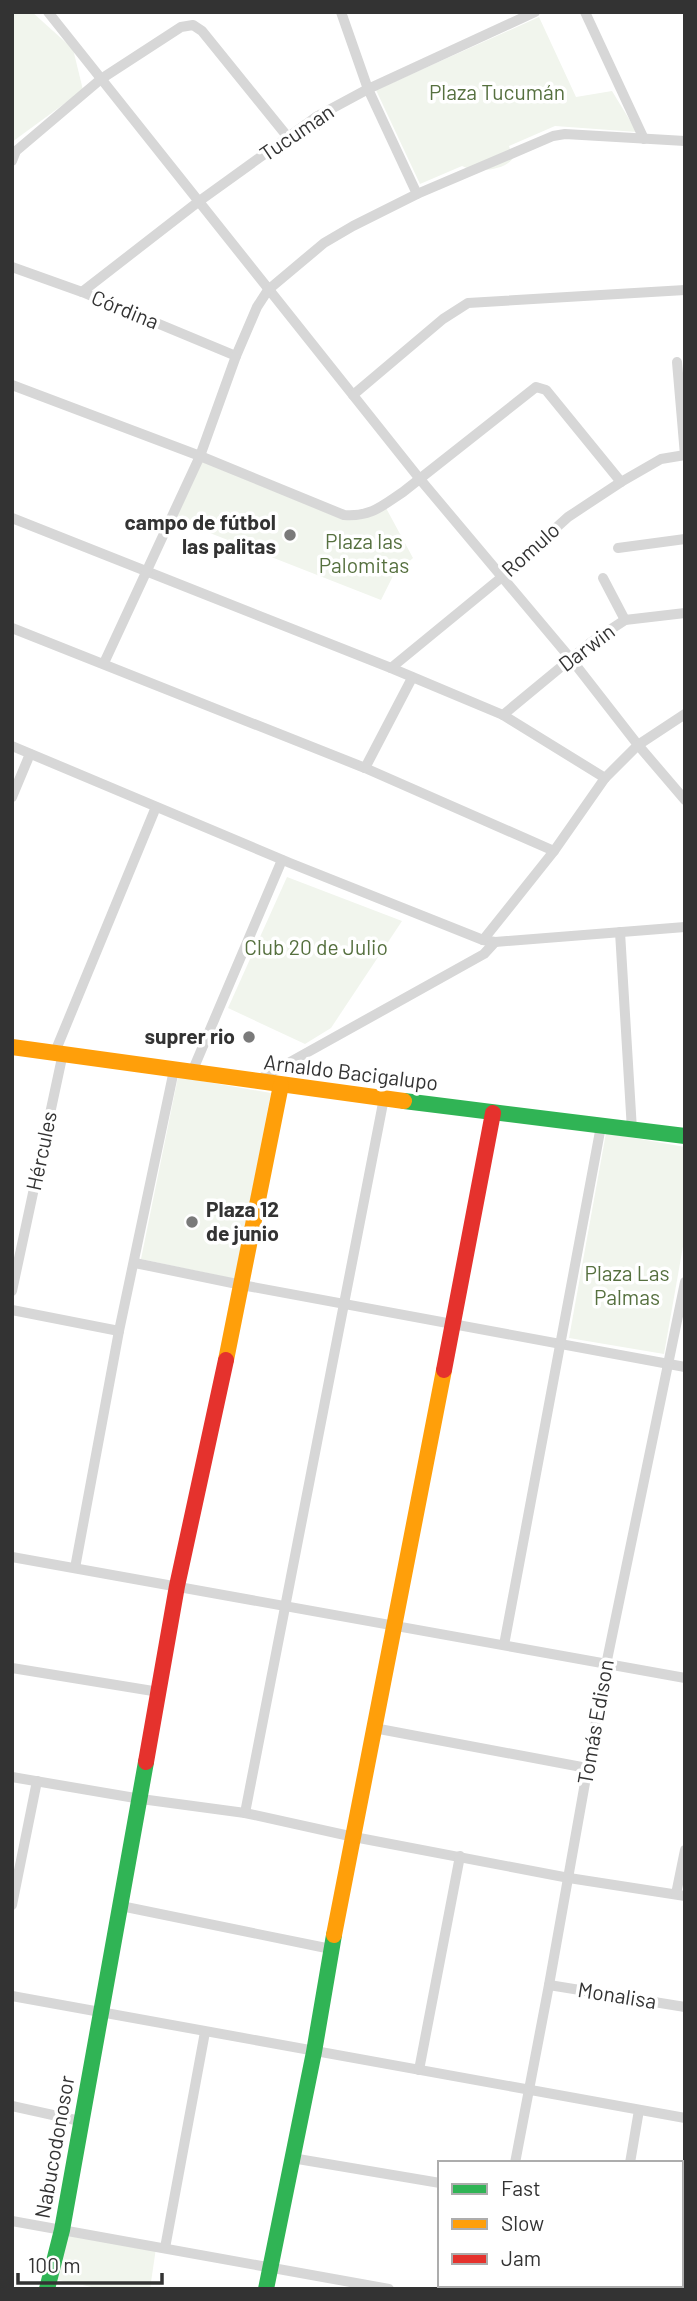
<svg xmlns="http://www.w3.org/2000/svg" width="697" height="2301" viewBox="0 0 697 2301" font-family="Barlow,sans-serif">
<style>
.green{fill:#f1f5ed}
.lines{fill:none;stroke-linecap:round;stroke-linejoin:round}
.street{stroke:#d7d7d7;stroke-width:10}
.fast{stroke:#30b455;stroke-width:16}
.slow{stroke:#ff9f0a;stroke-width:16}
.jam{stroke:#e5322d;stroke-width:16}
.poi-dot{fill:#7a7a7a;stroke:#fff;stroke-width:2.5}
.labels{text-anchor:middle;stroke-width:7;stroke-linejoin:round;paint-order:stroke}
.park-label{font-size:21px;fill:#56703f;stroke:#fff}
.street-label{font-size:21px;fill:#333;stroke:#fff}
.poi-label{font-size:21px;font-weight:bold;fill:#333;stroke:#fff;text-anchor:end}
</style>
<rect width="100%" height="100%" fill="#fff"/>
<g class="green">
<polygon points="12,12 32,12 73,49 83,90 12,142"/>
<path d="M 539,17 L 576,97 L 612,91 L 637,132 L 555,126 L 509,146 L 513,158 C 505,171 476,173 462,166 L 420,184 L 376,90 Z"/>
<polygon points="200,461 347,520 386,508 413,558 393,576 381,600 174,519"/>
<polygon points="287,877 402,921 331,1028 305,1044 228,1008"/>
<polygon points="178,1077 271,1093 235,1279 141,1259"/>
<polygon points="606,1133 685,1147 685,1235 664,1354 569,1338"/>
<polygon points="63,2233 156,2248 150,2289 101,2289 54,2279"/>
</g>
<g class="lines">
<g class="street">
<polyline points="48,12 419,478 571,659 638,745 685,800"/>
<polyline points="341,12 368,89 417,194"/>
<polyline points="585,12 644,139"/>
<polyline points="12,161 16,151 101,79 181,27 193,25 202,31 287,136"/>
<polyline points="12,267 82,292 236,356"/>
<polyline points="82,292 198,202 316,117 368,89 535,12"/>
<polyline points="677,362 685,455"/>
<path d="M 12,385 L 200,456 L 344,515 C 371,517 382,506 403,492 L 536,387 L 546,390 L 621,482"/>
<polyline points="353,395 443,319 468,303 685,290"/>
<polyline points="12,518 391,668 503,715 605,778"/>
<polyline points="618,548 685,539"/>
<polyline points="603,578 625,620"/>
<polyline points="12,628 365,768 554,851"/>
<polyline points="104,663 200,456 236,356 257,307 268,290 324,243 353,226 417,194 553,136 565,134 685,141"/>
<polyline points="391,668 502,577 568,517 621,482 661,459 685,455"/>
<polyline points="503,715 590,643 625,620 685,613"/>
<polyline points="12,746 290,863 483,940 495,942 685,927"/>
<polyline points="365,768 412,678"/>
<polyline points="12,797 30,754"/>
<polyline points="620,932 632,1130"/>
<polyline points="483,940 554,851 605,778 638,745 685,714"/>
<polyline points="55,1052 156,807"/>
<polyline points="192,1072 282,860"/>
<polyline points="256,1081 484,954 495,942"/>
<polyline points="135,1263 242,1285 685,1367"/>
<polyline points="12,1291 63,1053"/>
<polyline points="12,1310 119,1331"/>
<polyline points="12,1557 685,1678"/>
<polyline points="75,1568 119,1331 174,1070"/>
<polyline points="504,1645 601,1126"/>
<polyline points="12,1668 159,1692"/>
<polyline points="374,1728 587,1768"/>
<polyline points="12,1777 141,1799 245,1813 354,1837 569,1878 685,1896"/>
<polyline points="245,1813 384,1098"/>
<polyline points="676,1894 685,1850"/>
<polyline points="12,1905 37,1781"/>
<polyline points="121,1906 331,1949"/>
<polyline points="549,1985 685,2007"/>
<polyline points="12,1996 685,2118"/>
<polyline points="419,2070 460,1856"/>
<polyline points="12,2106 80,2121"/>
<polyline points="292,2158 440,2183"/>
<polyline points="515,2163 549,1985 606,1665 685,1282"/>
<polyline points="630,2163 639,2110"/>
<polyline points="12,2221 389,2289"/>
<polyline points="165,2248 205,2032"/>
<polyline points="490,2289 491,2285"/>
<polyline points="609,2289 610,2285"/>
</g>
<g class="fast">
<polyline points="404,1101 685,1136"/>
<polyline points="47,2289 62,2230 146,1762"/>
<polyline points="266,2289 314,2052 334,1935"/>
</g>
<g class="slow">
<polyline points="12,1047 404,1101"/>
<polyline points="226,1360 281,1085"/>
<polyline points="334,1935 444,1370"/>
</g>
<g class="jam">
<polyline points="444,1370 493,1113"/>
<polyline points="146,1762 177,1586 226,1360"/>
</g>
</g>
<g class="poi-dot">
<circle cx="290" cy="535" r="7"/>
<circle cx="249" cy="1037" r="7"/>
<circle cx="192" cy="1222" r="7"/>
</g>
<g class="labels">
<g class="park-label">
<text x="497" y="100">Plaza Tucumán</text>
<text x="364" y="549">Plaza las<tspan x="364" dy="24">Palomitas</tspan></text>
<text x="316" y="955">Club 20 de Julio</text>
<text x="627" y="1281">Plaza Las<tspan x="627" dy="24">Palmas</tspan></text>
</g>
<g class="street-label">
<text transform="translate(297 133) rotate(-34)" y="7">Tucuman</text>
<text transform="translate(125 310) rotate(22)" y="7">Córdina</text>
<text transform="translate(531 550) rotate(-42)" y="7">Romulo</text>
<text transform="translate(587 648) rotate(-37)" y="7">Darwin</text>
<text transform="translate(351 1073) rotate(7)" y="7">Arnaldo Bacigalupo</text>
<text transform="translate(42 1151) rotate(-78)" y="7">Hércules</text>
<text transform="translate(596 1722) rotate(-80)" y="7">Tomás Edison</text>
<text transform="translate(617 1996) rotate(9)" y="7">Monalisa</text>
<text transform="translate(55 2147) rotate(-80)" y="7">Nabucodonosor</text>
</g>
<g class="poi-label">
<text x="276" y="530">campo de fútbol<tspan x="276" dy="24">las palitas</tspan></text>
<text x="235" y="1044">suprer rio</text>
<text x="206" y="1217" text-anchor="start">Plaza 12<tspan x="206" dy="24">de junio</tspan></text>
</g>
</g>
<rect width="697" height="2301" fill="none" stroke="#333333" stroke-width="28"/>
<rect x="438" y="2161" width="245" height="126" fill="#ffffff" stroke="#adadad" stroke-width="2"/>
<rect x="452" y="2184" width="35" height="10" fill="#30b455" stroke="#adadad" stroke-width="2"/>
<text x="501" y="2196" font-size="21" fill="#333333">Fast</text>
<rect x="452" y="2219" width="35" height="10" fill="#ff9f0a" stroke="#adadad" stroke-width="2"/>
<text x="501" y="2231" font-size="21" fill="#333333">Slow</text>
<rect x="452" y="2254" width="35" height="10" fill="#e5322d" stroke="#adadad" stroke-width="2"/>
<text x="501" y="2266" font-size="21" fill="#333333">Jam</text>
<path d="M18 2273v10h144v-10" fill="none" stroke="#333333" stroke-width="3.5"/>
<text x="28" y="2273" font-size="21" fill="#333333" stroke="#ffffff" stroke-width="5" paint-order="stroke">100 m</text>
</svg>
